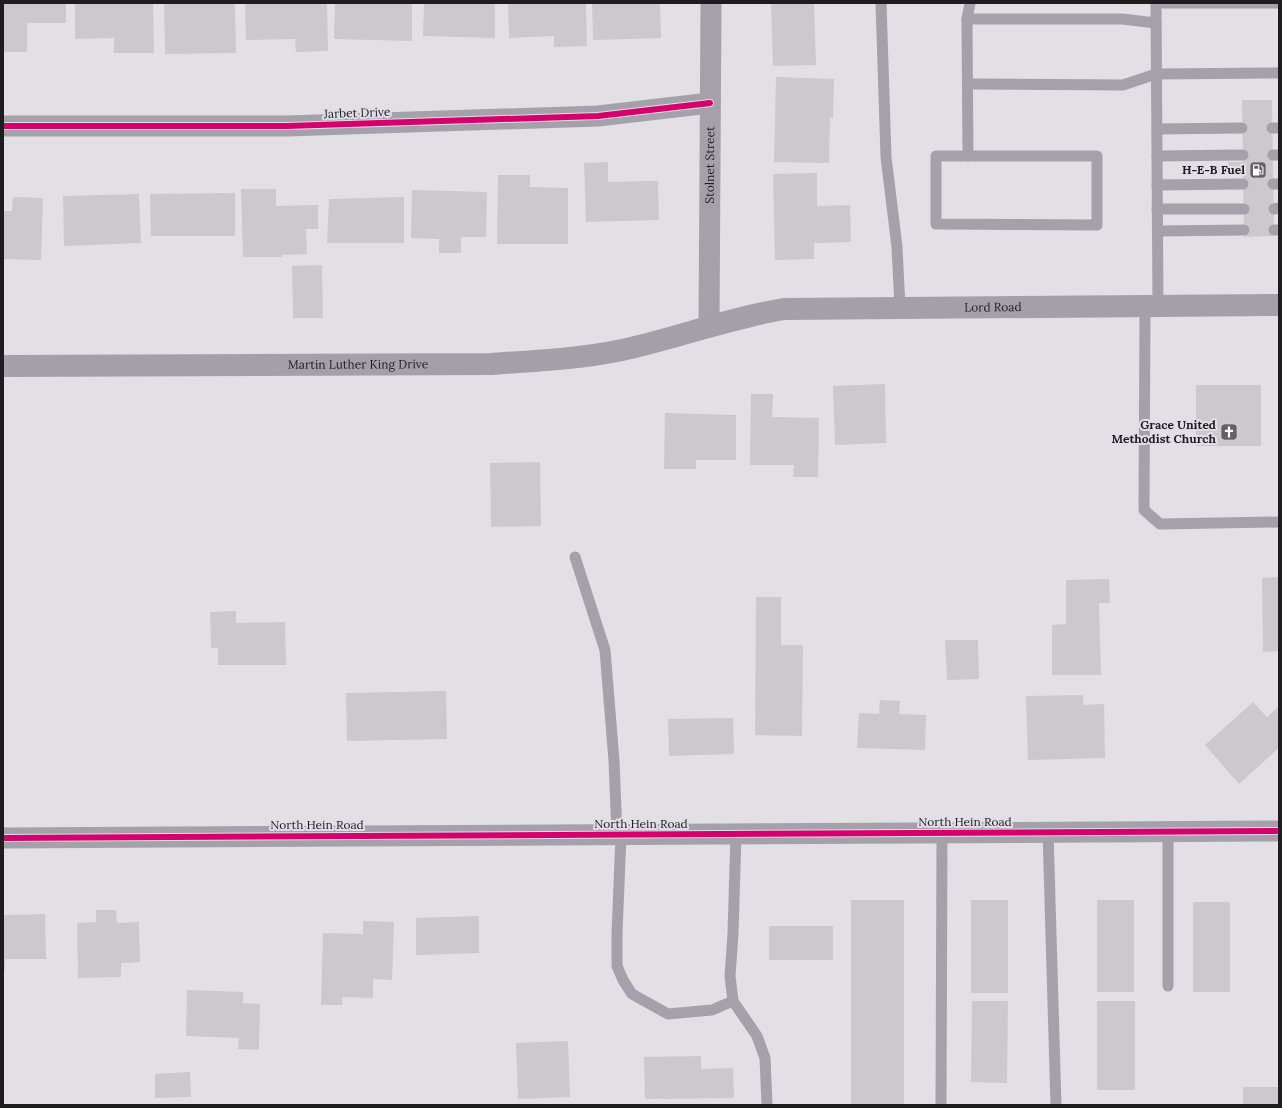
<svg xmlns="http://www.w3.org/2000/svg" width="1282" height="1108" viewBox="0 0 1282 1108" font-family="Lora,serif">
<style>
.building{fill:#cbc9cc}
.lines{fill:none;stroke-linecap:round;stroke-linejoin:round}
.service{stroke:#a5a1aa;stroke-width:11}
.minor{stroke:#a5a1aa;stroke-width:21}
.secondary{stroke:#a4a0a9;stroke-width:22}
.cycleway-casing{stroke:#e1dee7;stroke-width:8}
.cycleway{stroke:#d6006c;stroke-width:6}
.labels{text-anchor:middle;stroke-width:4;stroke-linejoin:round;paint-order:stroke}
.street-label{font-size:12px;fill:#1d1c1f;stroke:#e1dee7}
.poi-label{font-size:12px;font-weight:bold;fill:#1d1c1f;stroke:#e1dee7;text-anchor:end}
</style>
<rect width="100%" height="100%" fill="#e2e0e5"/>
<g class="building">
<polygon points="3,3 66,3 66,23 27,23 27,52 3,52"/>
<polygon points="75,3 153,3 154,53 114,53 114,38 75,39"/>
<polygon points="164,3 235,3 236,53 165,54"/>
<polygon points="245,3 327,3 328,51 296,52 295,39 246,40"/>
<polygon points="335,3 412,3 412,41 334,39"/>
<polygon points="424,3 495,3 495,38 423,36"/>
<polygon points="508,3 586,3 587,46 554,47 554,36 509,38"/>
<polygon points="592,3 660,3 661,38 593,40"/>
<polygon points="771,3 814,3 816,65 773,66"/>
<polygon points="776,77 834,79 833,118 830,118 829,163 774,162"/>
<polygon points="1242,100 1272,100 1274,236 1244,237 1243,172 1228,173 1228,162 1243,162"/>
<polygon points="608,162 608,182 658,181 659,220 586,222 584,163"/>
<polygon points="817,173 817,206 850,205 851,242 814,243 814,259 775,260 773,174"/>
<polygon points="498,175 530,175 530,187 568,188 568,244 497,244"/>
<polygon points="241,189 276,189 276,206 318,205 318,229 306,229 307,254 282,255 282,257 243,257"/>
<polygon points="412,190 487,192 486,237 461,237 461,253 439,253 439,239 411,238"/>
<polygon points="235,193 235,236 151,236 150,194"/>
<polygon points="139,194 141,243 64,246 63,196"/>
<polygon points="13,197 43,198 41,260 3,259 3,211 12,211"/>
<polygon points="404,197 404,243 327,243 329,199"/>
<polygon points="322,265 323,318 293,318 292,266"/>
<polygon points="885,384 886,443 835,445 833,386"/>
<rect x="1196" y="385" width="65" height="61"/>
<polygon points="751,394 773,394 772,417 819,418 818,477 793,477 794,465 750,465"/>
<polygon points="665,413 736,415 736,460 696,460 696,469 664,469"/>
<polygon points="540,462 541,526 491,527 490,463"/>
<polygon points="1279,577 1279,651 1263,652 1262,578"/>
<polygon points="1109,579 1110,603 1099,603 1101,675 1052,675 1052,625 1066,624 1066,580"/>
<polygon points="756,597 781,597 781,645 803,645 802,736 755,735"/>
<polygon points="236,611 236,623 285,622 286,665 218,665 218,648 211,648 210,612"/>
<polygon points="945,640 978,640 979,679 947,680"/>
<polygon points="446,691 447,739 347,741 346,693"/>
<polygon points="1083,695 1083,705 1104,704 1105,758 1028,760 1026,696"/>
<polygon points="880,700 900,701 899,714 926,715 925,750 857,748 859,713 879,714"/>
<polygon points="1253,702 1267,717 1279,706 1279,748 1239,784 1205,745"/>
<polygon points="733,718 734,754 669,756 668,719"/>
<rect x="851" y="900" width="53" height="205"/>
<rect x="971" y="900" width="37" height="93"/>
<rect x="1097" y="900" width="37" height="92"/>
<rect x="1193" y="902" width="37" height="90"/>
<polygon points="96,910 116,910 117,923 139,922 140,962 121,963 121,977 78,978 77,923 96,922"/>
<polygon points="45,914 46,959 5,959 5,970 3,970 3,915"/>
<polygon points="479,916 479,953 416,955 416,918"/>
<polygon points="363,921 394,922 392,980 373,979 373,998 342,997 342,1005 321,1005 323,933 363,934"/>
<rect x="769" y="926" width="64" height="34"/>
<polygon points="187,990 243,992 243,1003 260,1004 259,1050 238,1049 239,1038 186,1036"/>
<polygon points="972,1001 1008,1001 1007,1083 971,1082"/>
<rect x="1097" y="1001" width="38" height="89"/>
<polygon points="568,1041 570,1097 518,1099 516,1043"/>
<polygon points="701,1056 701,1069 733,1068 734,1098 645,1099 644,1057"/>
<polygon points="190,1072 191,1097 155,1098 155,1074"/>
<rect x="1243" y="1087" width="36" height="18"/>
</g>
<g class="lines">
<g class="service">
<polyline points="881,3 886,157 897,247 900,307"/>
<polyline points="1156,3 1158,306"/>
<polyline points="1156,3 1279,3"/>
<polyline points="967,19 1122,19 1156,23"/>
<polyline points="968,84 1123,85 1156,74 1279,73"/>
<polyline points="1272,128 1279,128"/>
<polyline points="1157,129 1242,128"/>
<polyline points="1273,155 1279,155"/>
<polygon points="936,156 1097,156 1097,225 936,224"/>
<polyline points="968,156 967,19 970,3"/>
<polyline points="1157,156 1243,155"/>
<polyline points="1273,184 1279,184"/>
<polyline points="1157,185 1243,184"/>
<polyline points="1157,209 1244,209"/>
<polyline points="1274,209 1279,208"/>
<polyline points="1274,230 1279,230"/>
<polyline points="1158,231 1244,230"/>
<polyline points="1145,306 1144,510 1160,524 1279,522"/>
<polyline points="575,557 605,650 614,761 617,835"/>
<polyline points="1048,832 1056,1105"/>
<polyline points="1168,832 1168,986"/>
<polyline points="621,835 617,933 617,966 623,980 632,994 668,1014 712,1010 733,1001 730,976 733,934 736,834"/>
<polyline points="733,1001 757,1036 765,1058 767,1105"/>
<polyline points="941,1105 942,833"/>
</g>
<g class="minor">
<polyline points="3,126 287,126 598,116 710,103"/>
<path id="s1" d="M 709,326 L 711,3"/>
<polyline points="3,838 1279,831"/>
</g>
<path class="secondary" id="s2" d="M 3,366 L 491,364 C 534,361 579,359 622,350 C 677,338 729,318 784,309 L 1279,305"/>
<defs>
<g id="cycleway">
<polyline points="3,126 287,126 598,116 710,103"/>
<polyline points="3,838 1279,831"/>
</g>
</defs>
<use href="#cycleway" class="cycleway-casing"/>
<use href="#cycleway" class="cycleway"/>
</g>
<defs>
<symbol id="fuel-square" viewBox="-11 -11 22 22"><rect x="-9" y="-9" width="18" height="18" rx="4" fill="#626164" stroke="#e1dee7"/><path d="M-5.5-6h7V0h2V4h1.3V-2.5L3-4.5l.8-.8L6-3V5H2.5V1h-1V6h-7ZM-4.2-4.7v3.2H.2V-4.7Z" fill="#fff"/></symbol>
<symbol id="church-square" viewBox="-11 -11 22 22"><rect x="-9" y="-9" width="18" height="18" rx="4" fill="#626164" stroke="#e1dee7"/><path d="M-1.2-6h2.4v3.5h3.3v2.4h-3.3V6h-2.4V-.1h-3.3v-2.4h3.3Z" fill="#fff"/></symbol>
</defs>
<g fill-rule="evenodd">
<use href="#fuel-square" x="1248" y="160" width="20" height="20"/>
<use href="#church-square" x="1219" y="422" width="20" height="20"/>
</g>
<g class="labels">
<g class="street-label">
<text transform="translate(357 113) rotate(-2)" y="4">Jarbet Drive</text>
<text dy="4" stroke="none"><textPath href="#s1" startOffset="161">Stolnet Street</textPath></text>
<text dy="4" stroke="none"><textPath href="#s2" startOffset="996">Lord Road</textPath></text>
<text dy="4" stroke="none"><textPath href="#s2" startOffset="355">Martin Luther King Drive</textPath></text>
<text x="965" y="826">North Hein Road</text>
<text x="641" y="828">North Hein Road</text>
<text x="317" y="829">North Hein Road</text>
</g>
<g class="poi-label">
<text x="1245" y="174">H-E-B Fuel</text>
<text x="1216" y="429">Grace United<tspan x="1216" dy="14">Methodist Church</tspan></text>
</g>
</g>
<rect width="1282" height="1108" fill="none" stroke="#1d1c1f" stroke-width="8"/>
</svg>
